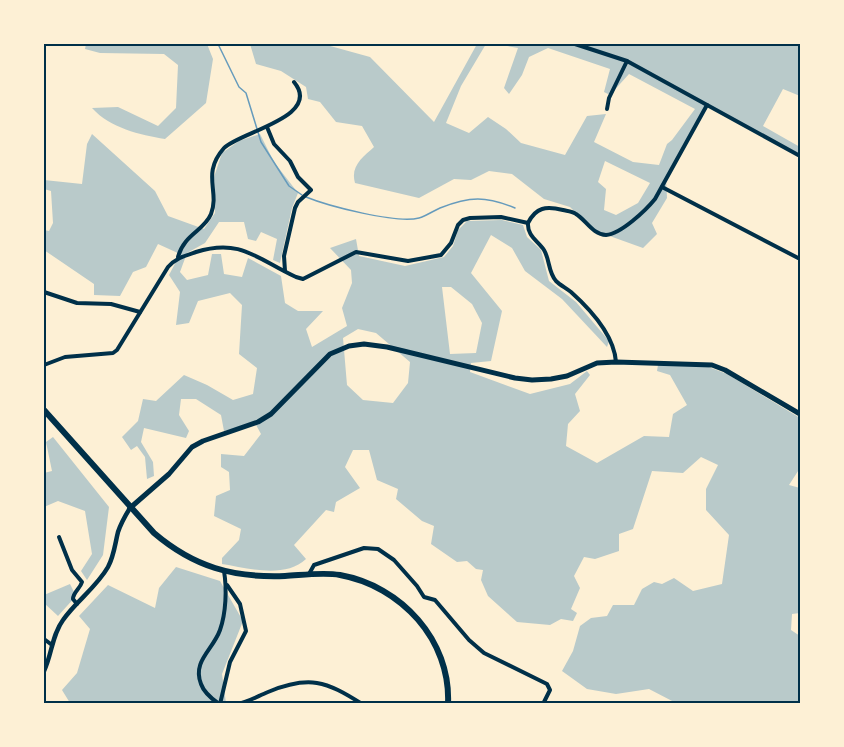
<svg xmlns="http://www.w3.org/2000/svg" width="844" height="747" viewBox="0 0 844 747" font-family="'PT Sans Narrow',sans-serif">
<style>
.green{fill:#b9caca;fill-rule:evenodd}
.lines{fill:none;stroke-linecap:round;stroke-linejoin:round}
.stream{stroke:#669bbc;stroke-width:1.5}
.minor{stroke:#003049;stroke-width:4}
.tertiary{stroke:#003049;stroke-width:4.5}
.secondary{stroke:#003049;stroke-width:5}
.primary{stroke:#003049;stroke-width:6}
.neatline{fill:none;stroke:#003049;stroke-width:2}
</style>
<rect width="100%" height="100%" fill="#fdf0d5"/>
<g class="green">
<path d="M 86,44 L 207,44 L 213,59 L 206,103 L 165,139 C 140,135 110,128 92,108 L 118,107 L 158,126 L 176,108 L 178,65 L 164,54 L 100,53 L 85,49 Z"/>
<path d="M 250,44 L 323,44 L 370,57 L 434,122 L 477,44 L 486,44 L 461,86 L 446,123 L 469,133 L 488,117 L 506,129 L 521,143 L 565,155 L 587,116 L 606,114 L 594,142 L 633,162 L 659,165 L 667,144 L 672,140 L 695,109 L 629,74 L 610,95 L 604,92 L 610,69 L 548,48 L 529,57 L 522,75 L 509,94 L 504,88 L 518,48 L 496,44 L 800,44 L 800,96 L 783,89 L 763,126 L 800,147 L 800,154 L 785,149 L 708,104 L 666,178 L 667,198 L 652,223 L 657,234 L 643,248 L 593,230 L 570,207 L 544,199 L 512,174 L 489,171 L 471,180 L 454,179 L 419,198 L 355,183 C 350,166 363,157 374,147 L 362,126 L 336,122 L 320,102 L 308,99 L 306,87 L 281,71 L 256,64 ZM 605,161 L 650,183 L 638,203 L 616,215 L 604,210 L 606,189 L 598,182 Z"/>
<path d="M 92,134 L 155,191 L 168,216 L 204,229 L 215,213 L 214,177 L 222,153 L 239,141 L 260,134 L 274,162 L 298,193 L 292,208 L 280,263 L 273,260 L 277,239 L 261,232 L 256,241 L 248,239 L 244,222 L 219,222 L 205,243 L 187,253 L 180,272 L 187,280 L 208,275 L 212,254 L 221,254 L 224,274 L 242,277 L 248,258 L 281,276 L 285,303 L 298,311 L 323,311 L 306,329 L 312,347 L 347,326 L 342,308 L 352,283 L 351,270 L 330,248 L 356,239 L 359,256 L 405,266 L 444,257 L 453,246 L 458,230 L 467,221 L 502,220 L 523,225 L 527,237 L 541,250 L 549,281 L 576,302 L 609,341 L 607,347 L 562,299 L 525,271 L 512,248 L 491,235 L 471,273 L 502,311 L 491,361 L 471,363 L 470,372 L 530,394 L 570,384 L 587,371 L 590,375 L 575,394 L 580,411 L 568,424 L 566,446 L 597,463 L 644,436 L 669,437 L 673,414 L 687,405 L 670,375 L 657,371 L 658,365 L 706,366 L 727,374 L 800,418 L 800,468 L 789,485 L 800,488 L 800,613 L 792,614 L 791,630 L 800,636 L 800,703 L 676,703 L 649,689 L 616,694 L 587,689 L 562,671 L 573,651 L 580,626 L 591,618 L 607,616 L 613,605 L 634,605 L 642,589 L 654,582 L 662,584 L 674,578 L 693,591 L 722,584 L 729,535 L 706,510 L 706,489 L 718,465 L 701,457 L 683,473 L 652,471 L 633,529 L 619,534 L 619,551 L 595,559 L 584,557 L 574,576 L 580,588 L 571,609 L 577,613 L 573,621 L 561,619 L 550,625 L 517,622 L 488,596 L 481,580 L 483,570 L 476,569 L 467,561 L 457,562 L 431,544 L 434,526 L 422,521 L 396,499 L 398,489 L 377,480 L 369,450 L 353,450 L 345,467 L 360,488 L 336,502 L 334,512 L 326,510 L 294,545 L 306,559 C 285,579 247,568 222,564 L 222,558 L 239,540 L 241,529 L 214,516 L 216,496 L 230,490 L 229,472 L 221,467 L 221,454 L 244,456 L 261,434 L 255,423 L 224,431 L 221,415 L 196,399 L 181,399 L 179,415 L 189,431 L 186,438 L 144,428 L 141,442 L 153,462 L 154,476 L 147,479 L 145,457 L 137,446 L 131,450 L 122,437 L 138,421 L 143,399 L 156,401 L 184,375 L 207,385 L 233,400 L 253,394 L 257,368 L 239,354 L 242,305 L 230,293 L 198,301 L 189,323 L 176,325 L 180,292 L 169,275 L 180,254 L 158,244 L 146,267 L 133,272 L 120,296 L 94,295 L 94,284 L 44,250 L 44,230 L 49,231 L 53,223 L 51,191 L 44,189 L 44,180 L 82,184 L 87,144 ZM 442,287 L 451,287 L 472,304 L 482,323 L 476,353 L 450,354 ZM 358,329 L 376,333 L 410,362 L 408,383 L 393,403 L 363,400 L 347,385 L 343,338 Z"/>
<polygon points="53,437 109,507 103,555 87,580 81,571 92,554 85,511 58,501 44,507 44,473 52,471 46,442"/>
<polygon points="176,567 220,581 243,621 222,674 226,703 70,703 62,690 77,673 90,629 79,616 108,585 155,608 159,588"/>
<polygon points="70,584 76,596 58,616 44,603 44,595"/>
</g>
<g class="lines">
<g class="stream">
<polyline points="218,44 239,87 246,93 261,142 289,186 302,195"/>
<path d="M 306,197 C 328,206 397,224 419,218 C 426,216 433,211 440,208 C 470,196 486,196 515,208"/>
</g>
<g class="minor">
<polyline points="575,44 627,61 800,156"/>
<polyline points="607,109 609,98 627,61"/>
<polyline points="267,127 274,144 290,161 298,177 311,190 298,202 295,208 284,256 285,271"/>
<polyline points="662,187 800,259"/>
<path d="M 178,257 C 184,234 204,231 211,214 C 220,191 201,174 224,148 C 239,132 323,117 294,82"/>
<polyline points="44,292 77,303 111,304 140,312"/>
<path d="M 616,362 C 614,335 590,309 571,292 C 566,288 560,285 556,281 C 548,272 550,260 544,250 C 538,241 527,236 528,223 C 536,207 546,206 563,210 C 567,211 572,211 576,214 C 586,220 593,235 606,235 C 621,234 646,210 655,199 L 707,105"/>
<path d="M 44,365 L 65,357 L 113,353 L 117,350 L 168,267 C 176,258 184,256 196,252 C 241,238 257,259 296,277 L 303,279 L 356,252 L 408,261 L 441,255 L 451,243 L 458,225 L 463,220 L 470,218 L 501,217 L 528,223"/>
<path d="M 59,537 L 72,570 L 82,582 C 80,589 73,592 73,599 L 77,604"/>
<polyline points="309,574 314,565 364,548 378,549 394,560 417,586 424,597 435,600 469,640 484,653 547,684 550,690 543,704"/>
<polyline points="44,639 52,645"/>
<path d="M 219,704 C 212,699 204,693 201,684 C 192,661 213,650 220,630 C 226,613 227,589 224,571"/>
<polyline points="220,704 230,662 246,631 240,604 227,585"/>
<path d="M 237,704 C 248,702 258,696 268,692 C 309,675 326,681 362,704"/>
</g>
<path class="tertiary" d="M 44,671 C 52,654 52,635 63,620 C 76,601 96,588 108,567 C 114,556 115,544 118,532 C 121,523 125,516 130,508"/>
<polyline class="secondary" points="130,508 169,474 192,447 203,441 258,422 271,414 330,354 349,346 364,344 387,347 515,378 532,380 551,379 567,376 597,363 616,362 712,365 725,370 800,414"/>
<path class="primary" d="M 44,410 L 154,533 C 194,567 233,578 285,576 C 303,575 323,572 340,575 C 401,586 451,640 448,704"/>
</g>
<rect width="844" height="747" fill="none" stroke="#fdf0d5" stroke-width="90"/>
<rect x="45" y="45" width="754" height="657" class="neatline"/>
</svg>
